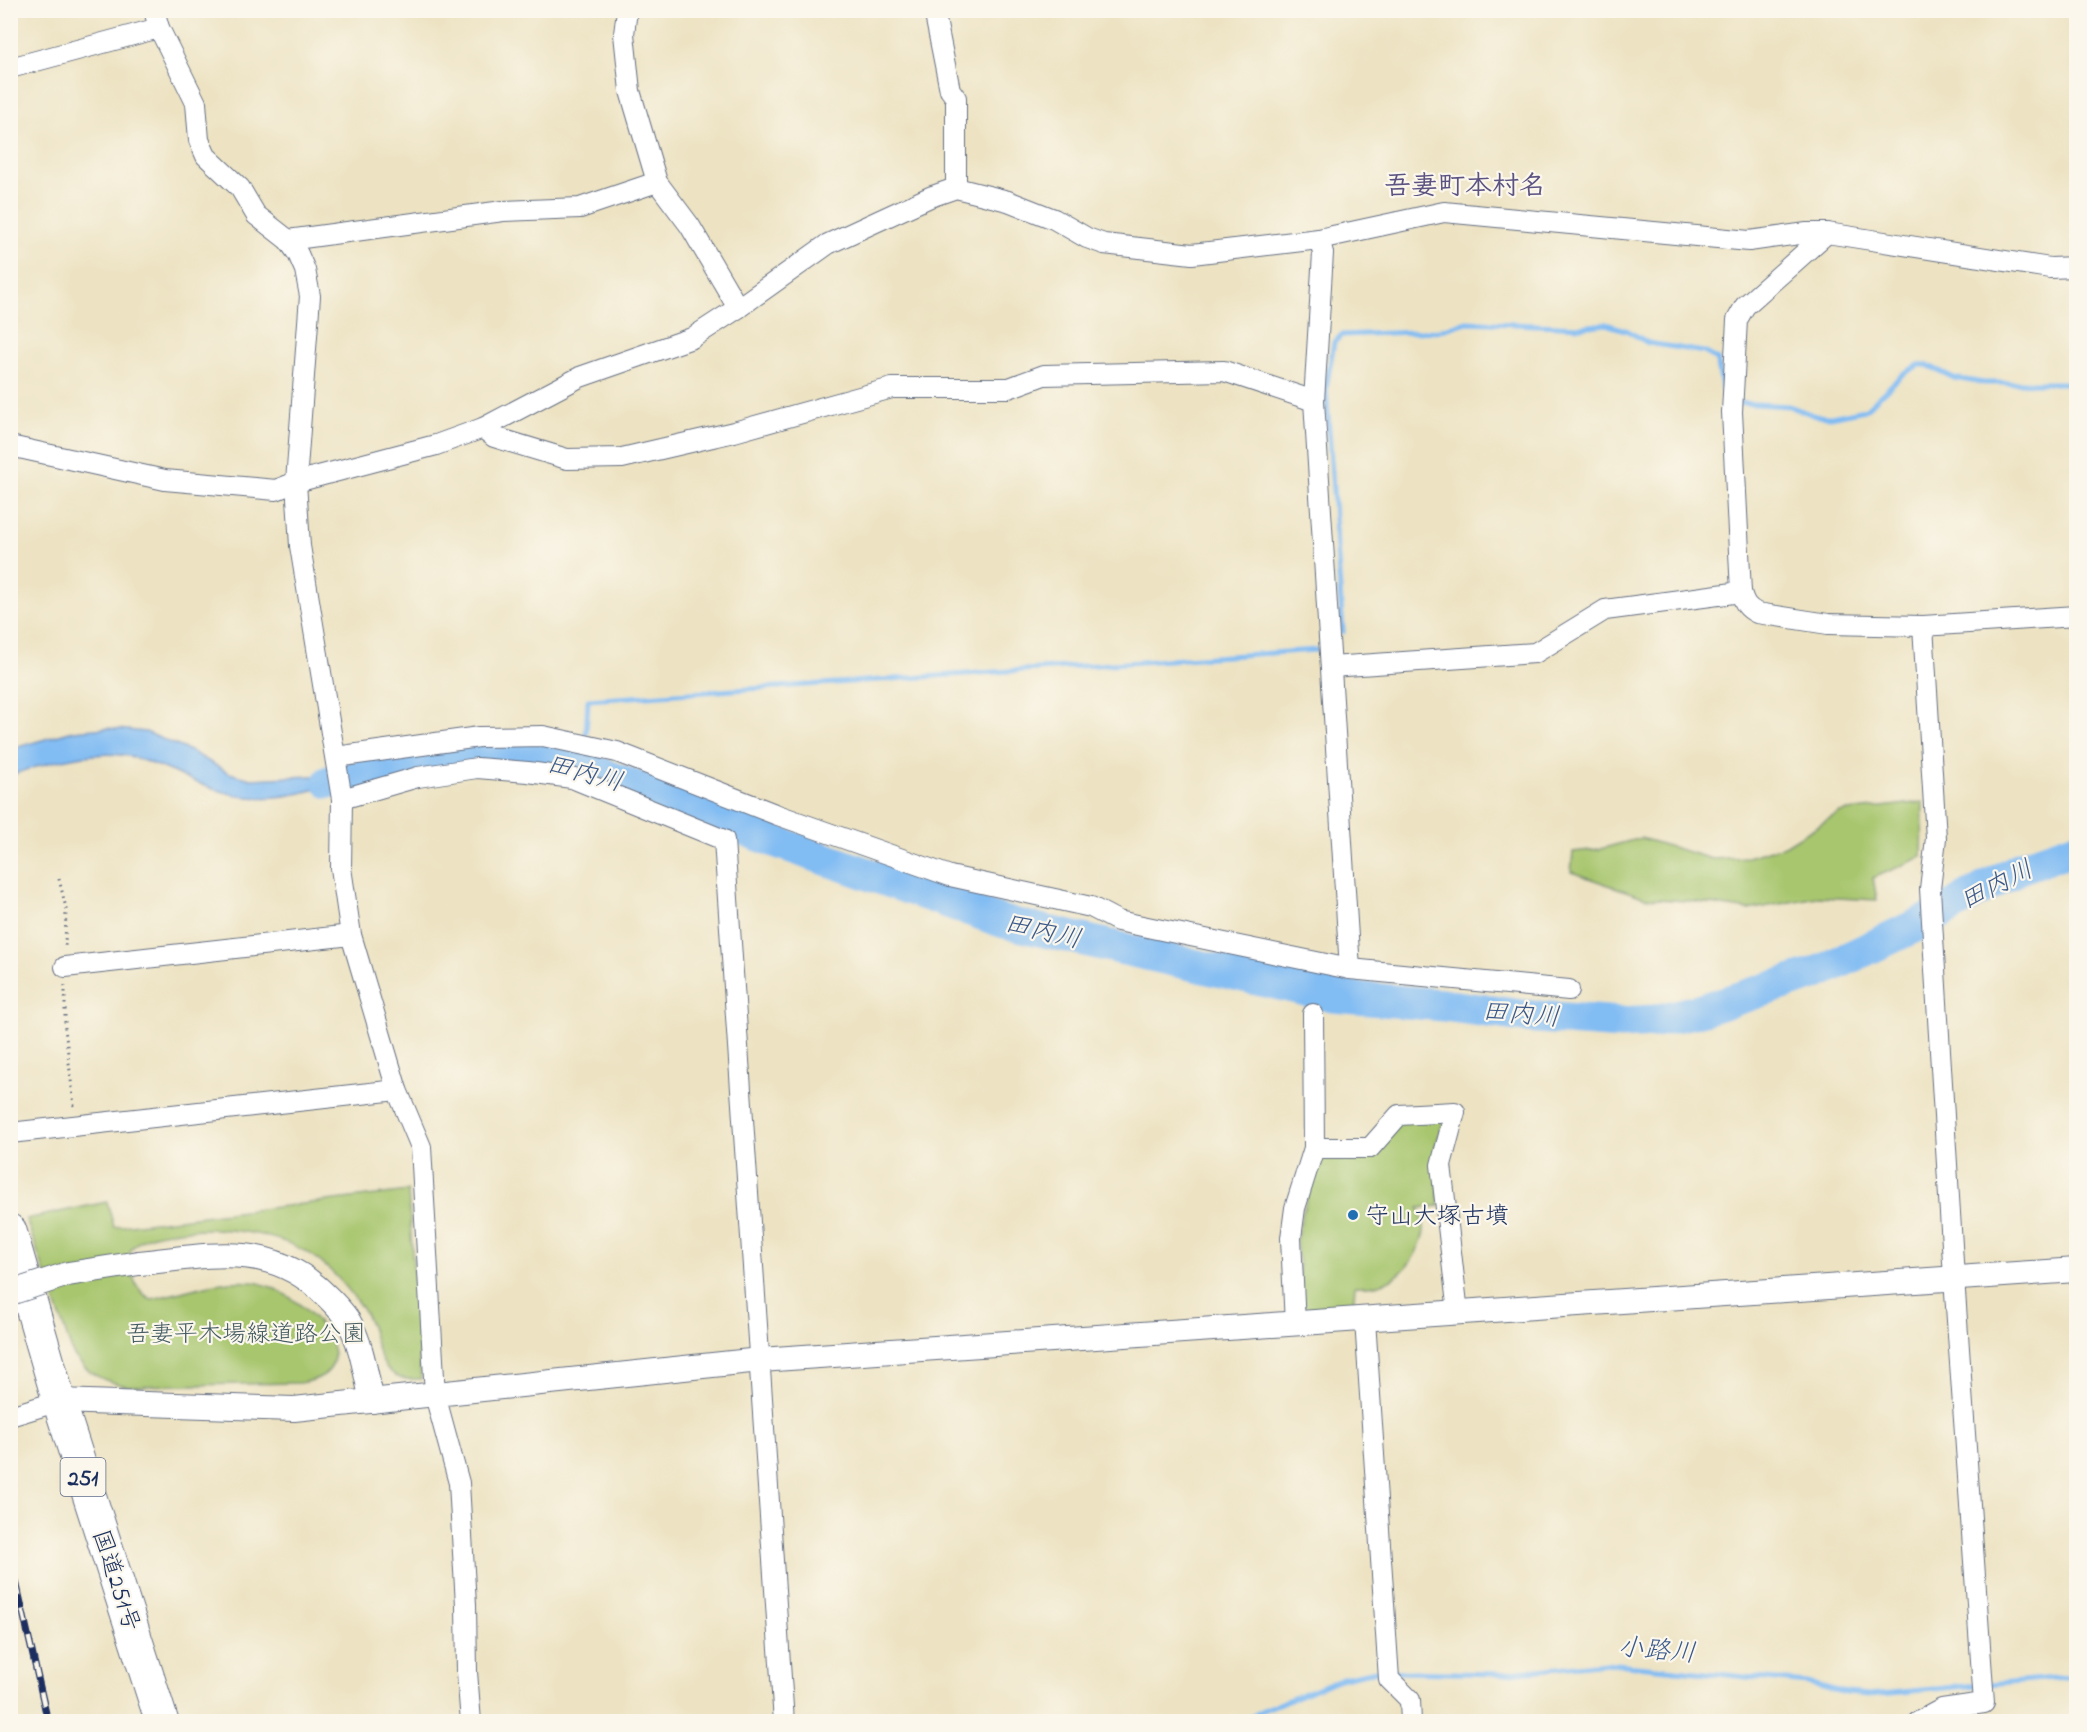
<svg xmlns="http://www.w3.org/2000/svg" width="2087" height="1732" viewBox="0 0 2087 1732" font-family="'Indie Flower','Klee One',sans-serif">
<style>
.green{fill:#a8c66e;stroke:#627a66;stroke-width:1.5}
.water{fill:#81bcf3;stroke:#4e76a8;stroke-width:1.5}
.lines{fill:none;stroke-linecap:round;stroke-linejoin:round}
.stream{stroke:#81bcf3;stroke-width:5}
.river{stroke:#81bcf3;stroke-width:33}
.minor-casing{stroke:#646e81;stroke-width:22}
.tertiary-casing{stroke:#646e81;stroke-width:26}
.trunk-casing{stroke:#646e81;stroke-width:35}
.path{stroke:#646e81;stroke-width:3;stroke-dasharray:1.5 4.5;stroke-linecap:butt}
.minor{stroke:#fff;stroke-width:20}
.tertiary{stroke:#fff;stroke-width:24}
.trunk{stroke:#fff;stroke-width:33}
.rail-casing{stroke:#1b2f5e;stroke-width:7}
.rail{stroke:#fbf7ec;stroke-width:4.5;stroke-dasharray:14;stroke-linecap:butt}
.tertiary-bridge-casing{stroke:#646e81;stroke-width:26;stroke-linecap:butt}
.tertiary-bridge{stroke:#fff;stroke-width:24}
.poi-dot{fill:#1f6fb2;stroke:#fbf7ec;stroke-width:2}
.labels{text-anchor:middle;stroke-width:4.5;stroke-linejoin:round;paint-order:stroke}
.shield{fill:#fbf7ec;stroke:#5e6b89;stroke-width:1.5}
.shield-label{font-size:22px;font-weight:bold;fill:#1b2f5e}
.poi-label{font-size:24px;fill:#1b2f5e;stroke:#fbf7ec;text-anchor:start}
.park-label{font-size:24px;fill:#455c63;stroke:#fbf7ec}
.street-label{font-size:24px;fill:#1b2f5e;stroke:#fbf7ec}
.water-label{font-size:26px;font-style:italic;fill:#3a598b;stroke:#fbf7ec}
.quarter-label{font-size:27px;font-weight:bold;fill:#5c5382;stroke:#fbf7ec}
</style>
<rect width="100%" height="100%" fill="#fbf7ec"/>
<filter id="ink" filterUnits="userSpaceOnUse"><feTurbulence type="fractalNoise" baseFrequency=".0167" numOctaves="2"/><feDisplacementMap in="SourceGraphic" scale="12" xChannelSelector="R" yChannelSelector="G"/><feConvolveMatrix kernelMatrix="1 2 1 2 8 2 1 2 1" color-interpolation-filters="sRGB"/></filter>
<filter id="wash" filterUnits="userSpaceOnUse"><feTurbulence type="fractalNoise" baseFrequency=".008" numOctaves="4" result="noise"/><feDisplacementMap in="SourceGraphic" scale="24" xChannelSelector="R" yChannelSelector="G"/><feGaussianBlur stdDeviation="1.35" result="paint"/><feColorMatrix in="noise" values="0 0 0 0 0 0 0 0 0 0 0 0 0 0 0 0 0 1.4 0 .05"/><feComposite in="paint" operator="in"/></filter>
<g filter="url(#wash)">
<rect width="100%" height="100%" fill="#ede3c3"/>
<g class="green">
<polygon points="1923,802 1922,857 1873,878 1877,900 1817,897 1748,910 1698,902 1646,898 1571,872 1573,852 1600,849 1641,838 1712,859 1747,857 1785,846 1840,812"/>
<path d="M 1444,1119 L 1435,1149 L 1439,1206 L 1419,1208 C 1421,1215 1425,1225 1424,1231 C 1423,1239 1419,1247 1416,1253 C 1403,1278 1382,1288 1355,1286 L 1353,1308 L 1303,1310 L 1296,1240 L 1318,1153 L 1374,1151 L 1401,1120 Z"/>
<path d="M 408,1191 L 421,1379 C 407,1380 398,1380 388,1369 C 376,1358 375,1330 366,1315 C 352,1292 333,1270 311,1255 C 280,1234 224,1226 188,1230 C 168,1232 141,1233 130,1251 C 132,1271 131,1288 151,1299 C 183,1293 217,1279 251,1282 C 298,1285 381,1371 300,1383 L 127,1386 C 103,1381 87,1374 73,1354 L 26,1219 L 107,1202 L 114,1227 Z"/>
</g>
<path class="water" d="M 107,728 L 146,732 L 192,752 L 229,773 L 251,779 L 373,773 C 334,783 288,802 248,797 C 208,792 174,770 136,758 C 101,747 44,763 11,775 L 11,749 L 73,731 Z"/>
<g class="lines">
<g class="stream">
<polyline points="1738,403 1789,406 1816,416 1831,417 1865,410 1903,374 1919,365 1927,365 1954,378 1984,383 2076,383"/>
<polyline points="1343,632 1326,388 1334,342 1342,335 1438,331 1467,322 1581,327 1606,324 1628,331 1648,343 1704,352 1717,359 1724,398"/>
<polyline points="586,733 588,700 1316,650"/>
<polyline points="584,767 585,754"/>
<polyline points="1242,1722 1263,1710 1343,1678 1381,1670 1403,1672 1501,1674 1606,1663 1807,1683 1846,1693 1869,1695 2076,1676"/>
</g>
<polyline class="river" points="329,782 475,754 550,760 584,767 777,842 1004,922 1332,996 1443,1005 1523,1016 1621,1023 1655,1021 1701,1010 1815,974 1928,920 2022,867 2076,848"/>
</g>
</g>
<g filter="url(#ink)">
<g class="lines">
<defs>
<g id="minor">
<polyline points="154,10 159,28 196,103 199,140 206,156 240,188 256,215 288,240 298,254 305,270 310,296 296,482 300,546 342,799 341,868 351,935 397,1090 421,1147 435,1395 459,1483 466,1605 467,1672 471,1722"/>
<polyline points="627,10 624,34 630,91 657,182 690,226 738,308"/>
<polyline points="934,10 950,90 956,98 956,188"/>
<polyline points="10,68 159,28"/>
<path d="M 1827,233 L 1745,306 L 1737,320 L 1732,412 L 1741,592 C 1744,603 1747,608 1757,613 L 1828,624 L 1923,626"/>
<polyline points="1319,239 1323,253 1314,401 1350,969"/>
<polyline points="288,240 503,211 580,208 657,182"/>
<polyline points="483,428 494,437 567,459 622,458 734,432 892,388 1009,388 1044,375 1224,371 1314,401"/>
<polyline points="10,446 165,480 276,490 296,482 436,445 483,428 580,377 692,338 738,308 828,244 930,197 956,188 1008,201 1054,219 1087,238 1104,244 1192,254 1319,239 1444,212 1749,241 1807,233 1827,233 2050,268 2076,267"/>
<polyline points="1331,667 1535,653 1605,610 1741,592"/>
<polyline points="336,757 479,737 543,736 617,752 775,814 950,876 1091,907 1118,921 1350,969 1569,990"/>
<polyline points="342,799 418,777 477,768 528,772 572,778 724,840 784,1722"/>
<polyline points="65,967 351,935"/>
<polyline points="10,1133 397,1090"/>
<polyline points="1314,1148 1370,1148 1399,1115 1455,1112 1441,1165 1458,1313"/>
<polyline points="1365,1320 1389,1679 1410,1700 1411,1722"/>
<polyline points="1295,1325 1291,1238 1295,1208 1314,1148 1313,1014"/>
<polyline points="10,1416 59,1401"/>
<polyline points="1918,1722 1942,1709 1984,1703 1954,1278 1930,889 1936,838 1923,626 2076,616"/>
</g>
<g id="tertiary">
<path d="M 139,1263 C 204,1257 264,1240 318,1288 C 329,1298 341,1309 349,1322 C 362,1345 366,1376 372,1401"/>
<polyline points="59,1401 294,1409 760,1360 2076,1270"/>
</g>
<polyline id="trunk" points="10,1231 59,1401 162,1722"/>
</defs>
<use href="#minor" class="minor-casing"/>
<use href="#tertiary" class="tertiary-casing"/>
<use href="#trunk" class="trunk-casing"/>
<g class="path">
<polyline points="59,879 66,908 65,948"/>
<polyline points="65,985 65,1028 74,1106"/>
</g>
<use href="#minor" class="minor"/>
<use href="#tertiary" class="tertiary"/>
<use href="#trunk" class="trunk"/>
<defs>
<polyline id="rail" points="10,1555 48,1722"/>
</defs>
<use href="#rail" class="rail-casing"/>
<use href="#rail" class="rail"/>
<defs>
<polyline id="tertiary-bridge" points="10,1293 68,1274 139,1263"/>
</defs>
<use href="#tertiary-bridge" class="tertiary-bridge-casing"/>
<use href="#tertiary-bridge" class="tertiary-bridge"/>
</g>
</g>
<circle class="poi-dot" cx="1353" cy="1215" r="6"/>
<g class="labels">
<rect class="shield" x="60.5" y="1458" width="45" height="38" rx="4.5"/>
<g class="shield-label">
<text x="83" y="1485">251</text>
</g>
<g class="poi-label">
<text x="1365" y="1223">守山大塚古墳</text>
</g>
<g class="park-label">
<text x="246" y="1341">吾妻平木場線道路公園</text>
</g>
<g class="street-label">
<text transform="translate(117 1580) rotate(72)" y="8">国道251号</text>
</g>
<g class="water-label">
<text transform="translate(585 772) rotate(15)" y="9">田内川</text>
<text transform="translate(1996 884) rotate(-27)" y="9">田内川</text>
<text transform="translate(1043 930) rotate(13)" y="9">田内川</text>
<text transform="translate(1521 1013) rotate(5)" y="9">田内川</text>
<text transform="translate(1657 1649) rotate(5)" y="9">小路川</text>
</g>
<g class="quarter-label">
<text x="1465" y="194">吾妻町本村名</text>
</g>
</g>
<rect width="2087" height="1732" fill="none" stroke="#fbf7ec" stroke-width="36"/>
</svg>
